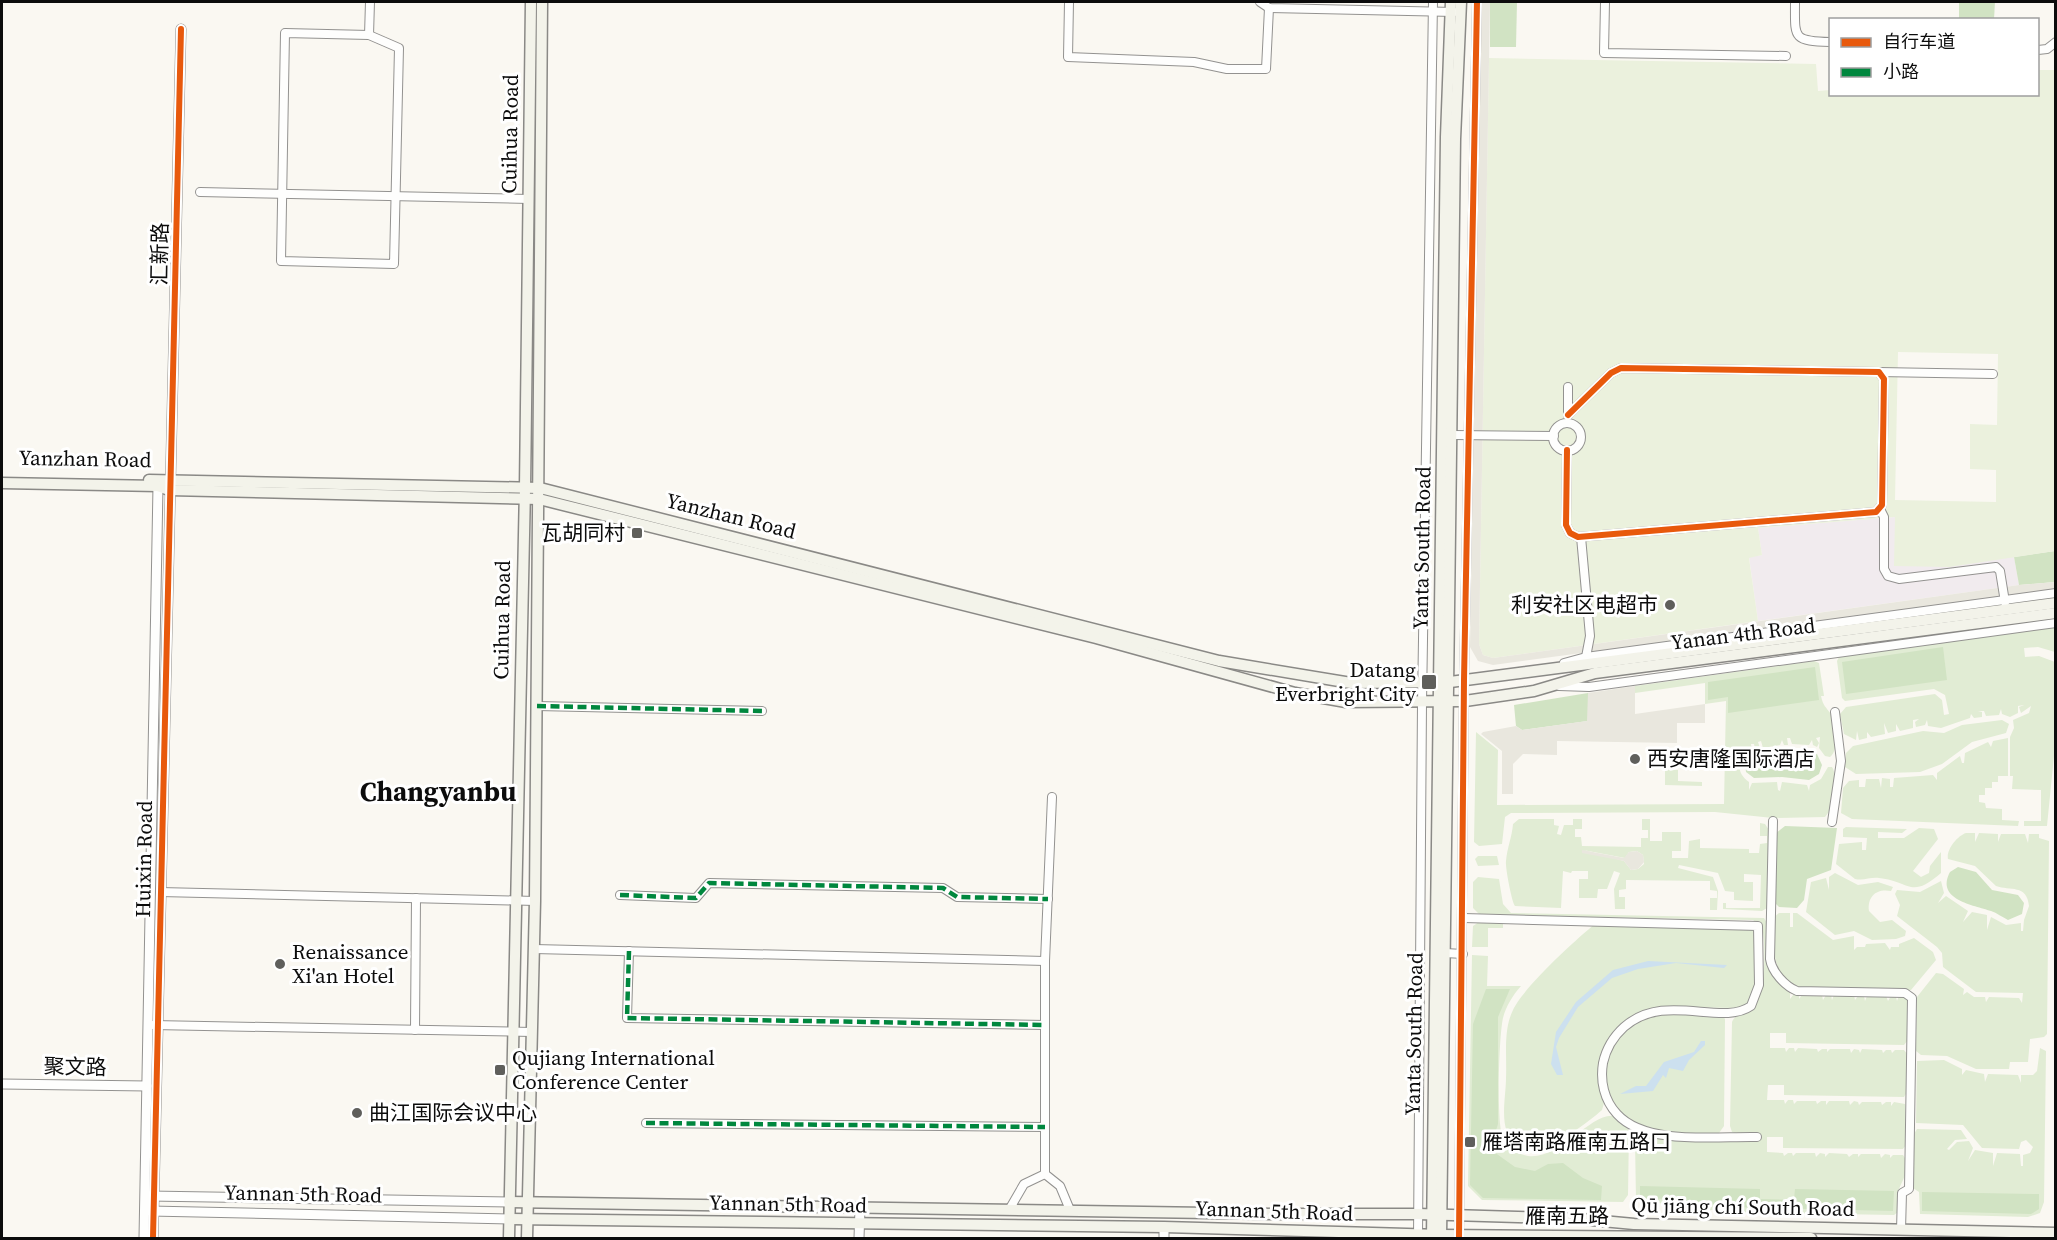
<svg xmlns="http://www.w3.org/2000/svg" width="2057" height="1240" viewBox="0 0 2057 1240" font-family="'Source Serif 4','Noto Sans SC',serif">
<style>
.industrial{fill:#f1ebee}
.green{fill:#e1ecd4;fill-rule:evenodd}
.forest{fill:#d1e3c3}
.pitch{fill:#ebf1dd;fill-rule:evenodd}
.plaza{fill:#e9e7de}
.water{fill:#cce0ef}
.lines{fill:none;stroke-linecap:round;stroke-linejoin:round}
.minor-casing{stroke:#939290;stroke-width:10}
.tertiary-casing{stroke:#939290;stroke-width:11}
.secondary-casing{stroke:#8a8986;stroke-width:13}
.minor{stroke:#fefefd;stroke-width:8}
.tertiary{stroke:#fefefd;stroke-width:9}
.secondary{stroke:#f3f3ea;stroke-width:10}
.quiet{stroke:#00873e;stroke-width:4.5;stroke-dasharray:9 4.5;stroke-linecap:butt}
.cycleway-casing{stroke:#fff;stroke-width:10}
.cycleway{stroke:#e8590c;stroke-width:6}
.poi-dot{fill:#5f5f5c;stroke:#fff;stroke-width:2}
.labels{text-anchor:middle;stroke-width:6;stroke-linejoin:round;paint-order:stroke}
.street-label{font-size:21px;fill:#0c0c0c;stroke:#fff}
.poi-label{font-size:21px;fill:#0c0c0c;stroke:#fff;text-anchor:start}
.district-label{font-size:27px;font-weight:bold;fill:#0c0c0c;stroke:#fff}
</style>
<rect width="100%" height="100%" fill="#faf8f2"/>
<polygon class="industrial" points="1895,517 2014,557 2019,585 1758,621 1749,557 1762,555 1758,528"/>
<g class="green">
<polygon points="2055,626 2055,652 2038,647 2024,648 2025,657 2039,656 2055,662 2056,736 2047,826 2024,826 2024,821 2041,821 2041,790 2012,789 2013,776 2010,776 2010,737 2014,728 2013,720 2029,713 2031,706 2021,713 2019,707 2024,705 2018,706 2018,713 2010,717 2002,714 2001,709 1999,715 1986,716 1984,711 1978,711 1982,712 1982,717 1974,718 1971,714 1970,718 1941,728 1928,726 1927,720 1925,725 1916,727 1915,722 1919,719 1913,720 1913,728 1900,731 1896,724 1896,731 1888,733 1884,723 1885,734 1871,737 1867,732 1867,738 1859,740 1857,731 1856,740 1844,734 1840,714 1846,707 1935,694 1942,700 1944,715 1949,714 1945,695 1934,689 1845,701 1842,698 1837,661 1839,657"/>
<path d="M 1814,661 L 1819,663 L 1824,696 L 1821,696 C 1823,706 1826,707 1831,714 C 1838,724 1839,750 1830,757 L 1825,756 L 1819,748 L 1820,737 L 1816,738 L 1819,743 L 1817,747 L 1813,745 L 1812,740 L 1809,745 L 1792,744 L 1790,738 L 1787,738 L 1788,745 L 1784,745 L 1782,740 L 1780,745 L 1763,748 L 1761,741 L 1758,742 L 1760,748 L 1755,749 L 1754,744 L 1751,744 L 1752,750 C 1737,758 1735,772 1749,782 L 1749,790 L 1752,783 L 1777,782 L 1778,790 L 1780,791 L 1782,782 L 1807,785 L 1809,791 L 1810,785 L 1821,779 L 1828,767 L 1832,767 C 1839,777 1834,808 1825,817 L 1773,818 L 1715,812 L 1511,813 L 1505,817 L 1502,844 L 1479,846 L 1474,842 L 1476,732 L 1498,750 L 1497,805 L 1724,804 L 1726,701 L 1705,704 L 1705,683 L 1635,693 L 1635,686 Z"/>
<polygon points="2002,720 2009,724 2006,733 1972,742 1942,764 1920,772 1856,774 1845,767 1846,753 1853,746 1923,731 1944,733 1962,725"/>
<polygon points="2008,738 2008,776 1998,776 1998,782 1992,782 1992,788 1985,788 1985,795 1979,795 1979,802 1985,803 1986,808 2002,809 2002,820 2019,821 2018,826 1852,819 1841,813 1843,788 1849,781 1859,780 1859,787 1865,787 1866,779 1879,779 1881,788 1882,778 1890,779 1890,787 1893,787 1894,778 1933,775 1937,780 1937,773 1960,756 1962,763 1964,763 1965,753 1988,742 1991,747 1993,741"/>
<polygon points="1665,769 1678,770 1678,781 1702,782 1702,786 1665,785"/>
<path d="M 1554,819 L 1554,825 L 1559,826 L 1557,834 L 1561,835 L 1564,825 L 1573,825 L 1573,819 L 1582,819 L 1582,829 L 1575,829 L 1575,837 L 1581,837 L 1582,846 L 1641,847 L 1641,838 L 1648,838 L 1648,830 L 1642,830 L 1642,819 L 1650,819 L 1650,841 L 1662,841 L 1662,832 L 1681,832 L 1681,851 L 1672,851 L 1672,858 L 1688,858 L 1689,841 L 1700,839 L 1700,848 L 1749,849 L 1749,853 L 1759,853 L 1760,844 L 1767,843 L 1767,836 L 1760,836 L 1760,823 L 1765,824 L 1769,830 L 1767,908 L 1762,911 L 1723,909 L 1723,903 L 1726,903 L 1726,908 L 1760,908 L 1761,875 L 1744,874 L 1744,882 L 1753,882 L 1753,901 L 1734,900 L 1734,892 L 1725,891 L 1718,873 L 1679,865 L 1678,868 L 1713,877 L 1718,891 L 1717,910 L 1710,910 L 1710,898 L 1717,898 L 1717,891 L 1710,890 L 1710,881 L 1626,880 L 1626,889 L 1619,890 L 1619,897 L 1625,897 L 1625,909 L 1615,909 L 1614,889 L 1620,873 L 1614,871 L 1607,889 L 1598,889 L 1597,898 L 1579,898 L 1579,879 L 1588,879 L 1588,871 L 1572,871 L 1571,873 L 1563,871 L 1561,908 L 1515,906 C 1512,903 1505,867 1506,861 C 1507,848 1512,837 1513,824 L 1519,819 ZM 1583,850 L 1625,858 L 1629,852 L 1637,851 L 1643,855 L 1644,864 L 1638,869 L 1631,870 L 1624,861 Z"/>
<path d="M 1846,827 L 1907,829 L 1902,833 L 1878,832 L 1878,838 L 1904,838 L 1919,828 L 1934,829 L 1938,839 L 1913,871 L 1921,877 L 1929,873 L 1930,866 L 1941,852 L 1941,873 C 1910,900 1910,881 1879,878 C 1870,877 1864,881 1855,879 L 1836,864 L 1839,844 L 1862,842 L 1862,850 L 1866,850 L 1867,838 L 1843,837 L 1843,829 Z"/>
<path d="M 1966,833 L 1975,833 L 1975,842 L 1979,833 L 1998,834 L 1998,842 L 2001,834 L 2025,834 L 2028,843 L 2029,834 L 2039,834 L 2039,838 L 2049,841 L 2047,1034 L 2044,1037 L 2030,1039 L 2028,1062 L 2010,1062 L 2009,1069 L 1976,1069 L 1947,1056 L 1921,1055 L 1916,1051 L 1917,997 L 1936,973 L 1943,974 L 1964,989 L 1963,995 L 1967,992 L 1974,997 L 1985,997 L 1986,1002 L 1989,997 L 2019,998 L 2022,1003 L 2023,993 L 1976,992 L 1943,967 L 1942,953 L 1937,947 L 1897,916 L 1900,905 L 1895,894 L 1897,890 L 1920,892 L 1941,881 L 1944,893 L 1938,903 L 1946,896 L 1968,911 L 1963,922 L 1972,912 L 1987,915 L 1987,930 L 1991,917 L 2006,925 L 2021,923 L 2021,931 L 2023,931 L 2024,920 L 2029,906 C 2027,884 2010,891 1996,886 L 1975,866 L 1948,859 C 1946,850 1957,836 1966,833 Z"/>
<polygon points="1478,856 1497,856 1499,865 1478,866 1475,859"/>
<path d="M 1835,873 L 1858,885 L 1878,882 L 1893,887 L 1891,891 C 1877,888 1867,896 1869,911 L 1880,922 L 1892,920 L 1906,931 L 1905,936 L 1896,939 L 1872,940 L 1854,931 L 1835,935 L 1806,912 L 1811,882 L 1826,878 L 1829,890 L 1829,877 Z"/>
<path d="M 1478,877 L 1499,879 L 1503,904 L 1511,913 L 1764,918 L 1767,923 L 1768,966 L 1790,993 L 1790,999 L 1794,994 L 1799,995 L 1799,999 L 1802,995 L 1822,995 L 1823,1000 L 1826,995 L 1831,995 L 1832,1000 L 1834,995 L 1854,995 L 1855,1000 L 1858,996 L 1864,996 L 1865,1001 L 1867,996 L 1886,996 L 1888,1001 L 1891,996 L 1896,997 L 1897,1001 L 1899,996 L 1905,997 L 1908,1000 L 1908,1040 L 1904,1045 L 1786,1043 L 1786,1033 L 1770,1033 L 1770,1048 L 1785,1048 L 1786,1052 L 1789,1048 L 1794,1048 L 1795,1052 L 1798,1048 L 1817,1049 L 1818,1052 L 1822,1049 L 1827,1049 L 1827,1052 L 1830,1049 L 1850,1049 L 1851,1053 L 1854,1049 L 1859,1050 L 1860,1053 L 1862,1049 L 1882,1050 L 1883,1053 L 1886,1050 L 1891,1050 L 1892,1053 L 1895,1050 L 1904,1050 L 1908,1055 L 1907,1092 L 1904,1097 L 1784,1095 L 1784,1085 L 1768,1085 L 1767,1100 L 1784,1100 L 1785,1104 L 1788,1100 L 1793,1100 L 1794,1104 L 1797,1101 L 1816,1101 L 1817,1104 L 1821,1101 L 1826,1101 L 1826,1105 L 1829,1101 L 1849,1101 L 1850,1105 L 1854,1101 L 1858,1102 L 1859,1105 L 1862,1102 L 1881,1102 L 1882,1105 L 1886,1102 L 1891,1102 L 1891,1106 L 1894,1102 L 1905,1104 L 1906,1145 L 1903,1149 L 1783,1148 L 1783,1137 L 1767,1137 L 1767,1152 L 1783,1153 L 1784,1156 L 1788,1153 L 1792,1153 L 1793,1156 L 1796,1153 L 1815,1153 L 1816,1157 L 1820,1153 L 1825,1154 L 1825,1157 L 1829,1153 L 1847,1154 L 1849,1157 L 1853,1154 L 1858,1154 L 1858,1157 L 1861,1154 L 1880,1154 L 1881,1158 L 1885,1154 L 1890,1155 L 1890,1158 L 1893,1155 L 1903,1155 C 1913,1168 1901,1181 1898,1192 C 1897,1198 1898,1206 1898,1212 L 1894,1215 L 1727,1212 L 1636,1200 L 1635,1141 L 1640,1135 L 1672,1139 L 1737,1134 L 1732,1132 L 1730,1126 L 1732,1022 C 1736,1012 1748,1014 1754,1006 C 1766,993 1766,944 1762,927 L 1753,920 L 1480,915 L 1473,908 L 1473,882 Z"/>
<path d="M 1779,913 L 1790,913 L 1790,927 L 1793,927 L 1793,913 L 1797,913 L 1833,940 L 1854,936 L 1854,950 L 1857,947 L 1865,947 L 1866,944 L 1885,943 L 1890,950 L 1891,947 L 1899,947 L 1899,944 L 1914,938 L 1933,952 L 1936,960 L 1911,990 L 1797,988 C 1769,971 1774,946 1774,917 Z"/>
<polygon points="1479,922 1503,922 1503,928 1488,928 1488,947 1472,947 1473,926"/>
<path d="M 1595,924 L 1756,928 L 1756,984 L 1748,1005 L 1741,1008 L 1666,1007 L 1636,1015 L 1610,1039 L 1601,1091 L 1604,1103 L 1602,1110 C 1584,1126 1522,1174 1507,1132 C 1501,1117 1506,1094 1506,1078 C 1507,1056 1503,1030 1513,1010 C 1523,988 1575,940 1595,924 Z"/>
<path d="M 1472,955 L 1488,956 L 1487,986 L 1521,986 C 1513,995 1506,1006 1503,1018 C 1499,1035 1496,1124 1503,1138 C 1507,1148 1517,1154 1528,1156 C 1560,1160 1591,1112 1614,1116 L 1629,1130 L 1628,1195 L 1623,1202 L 1482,1200 L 1468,1186 Z"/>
<path d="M 1680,1013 L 1722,1015 L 1725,1019 L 1724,1126 L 1719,1133 C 1692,1135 1658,1135 1633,1123 C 1597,1105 1599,1052 1627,1028 C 1643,1016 1661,1014 1680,1013 Z"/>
<polygon points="2040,1048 2046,1051 2044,1202 2040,1213 2028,1217 1920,1214 1919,1192 1913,1188 1914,1134 1917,1129 1961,1130 1967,1139 1955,1140 1947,1149 1949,1150 1957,1142 1969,1141 1973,1148 1968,1161 1975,1150 1993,1153 1993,1166 1997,1153 2020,1154 2021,1166 2023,1166 2023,1155 2030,1153 2033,1147 2026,1140 2021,1142 2019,1149 1982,1148 1963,1125 1916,1123 1917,1061 1944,1060 1962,1069 1962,1075 1966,1070 1984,1074 1985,1082 1988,1074 2018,1075 2021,1083 2021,1075 2033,1075 2037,1071"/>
</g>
<g class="forest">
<polygon points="1490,2 1517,2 1516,47 1490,47"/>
<polygon points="1959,2 1995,2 1994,19 1959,19"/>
<polygon points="2055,551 2055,582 2019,585 2014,557"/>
<polygon points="1943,647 1947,680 1846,694 1842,662"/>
<polygon points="1815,667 1819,700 1728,713 1728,697 1708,700 1708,682"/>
<polygon points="1588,693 1588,721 1522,730 1516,726 1514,705"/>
<polygon points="1791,750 1807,750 1817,754 1822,765 1819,774 1809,780 1782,777 1754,778 1746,772 1745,763 1751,756"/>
<polygon points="1785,826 1837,828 1831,870 1807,879 1804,900 1797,908 1779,907 1775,903 1776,833"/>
<path d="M 1958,867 L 1976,872 L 1992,890 L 2018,895 L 2024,903 L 2022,914 L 2008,920 C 2002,917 1997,913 1991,911 C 1974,905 1935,900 1950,872 Z"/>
<polygon points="1486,989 1510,989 1498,1017 1498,1124 1494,1137 1500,1147 1494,1152 1515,1167 1535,1171 1548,1164 1563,1163 1583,1178 1602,1186 1601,1200 1483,1198 1470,1185 1473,1024"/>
<polygon points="1640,1186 1760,1189 1760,1199 1794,1200 1795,1189 1894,1191 1893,1211 1728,1207 1672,1199 1640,1198"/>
<polygon points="1922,1192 2039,1194 2039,1209 2031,1214 1922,1211"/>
</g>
<path class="pitch" d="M 1489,58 L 1816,64 L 1818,91 L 1830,90 L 1830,94 L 2038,94 L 2038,70 L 2055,70 L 2055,551 L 1949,567 L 1894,566 L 1895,517 L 1758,528 L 1762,555 L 1749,558 L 1758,621 L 1493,658 L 1483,655 L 1479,644 ZM 1898,352 L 1998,354 L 1997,425 L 1970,424 L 1970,469 L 1996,470 L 1996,502 L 1895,500 Z"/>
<g class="plaza">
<polygon points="1481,2 1490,2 1479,644 1483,655 1493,658 2019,585 2055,582 2056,589 1493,665 1478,661 1470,647"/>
<polygon points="1635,686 1635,714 1705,704 1705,723 1677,723 1677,743 1557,741 1557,755 1523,754 1513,764 1513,794 1502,794 1502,751 1481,734 1483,732 1516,726 1522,730 1587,721 1588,693"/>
<polygon points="1582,850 1624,858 1629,852 1637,851 1643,855 1644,862 1638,869 1631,870 1624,861 1582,853"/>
</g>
<g class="water">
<polygon points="1648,961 1727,965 1724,968 1676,963 1638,969 1612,978 1578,1007 1559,1038 1556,1047 1563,1075 1557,1075 1551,1064 1556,1032 1576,1002 1613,970"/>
<polygon points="1701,1041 1705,1041 1705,1045 1689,1060 1683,1071 1669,1068 1666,1078 1663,1075 1653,1091 1620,1094 1636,1086 1646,1086 1664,1062 1694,1052"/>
</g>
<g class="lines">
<defs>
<g id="minor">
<polyline points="1069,2 1068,57 1194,62 1227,69 1266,69 1269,8"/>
<polyline points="1260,2 1269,8 1454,12"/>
<polyline points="1605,2 1604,53 1786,56"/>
<path d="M 1795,2 C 1795,38 1792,41 1830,42"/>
<polygon points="285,33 369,35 399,48 394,264 281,261"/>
<polyline points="369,35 370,2"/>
<polyline points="2038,50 2047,49 2056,42"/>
<polyline points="200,192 529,199"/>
<polyline points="1879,372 1993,374"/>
<polyline points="1568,415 1568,387"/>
<circle cx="1567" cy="437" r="14"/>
<polyline points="1453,435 1554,436"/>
<polyline points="1567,450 1566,525 1570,533 1578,537 1876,512 1882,505 1884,379 1879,372 1621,368 1611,373 1568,415"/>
<polyline points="1880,509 1884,517 1884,569 1888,576 1899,579 1996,567 2000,571 2005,602"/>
<polyline points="1581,537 1590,636 1586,657"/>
<polyline points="1564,663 1586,657 2056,593"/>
<polyline points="1559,686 1589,687 2056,623"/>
<polyline points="537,706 762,711"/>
<polyline points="1052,797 1045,961 1045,1174 1060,1186 1070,1210"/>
<path d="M 1773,821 L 1770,959 C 1772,972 1785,986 1797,991 L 1905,993 L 1912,998 L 1909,1189 L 1902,1193 L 1901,1230"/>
<polyline points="1832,822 1841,761 1835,712"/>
<polyline points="160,892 535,901"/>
<polyline points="620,895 696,898 709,883 943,888 957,897 1048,899"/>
<path d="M 1464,918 L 1758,926 L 1759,985 L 1751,1006 C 1721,1027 1665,991 1624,1027 C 1613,1037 1606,1049 1603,1063 C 1600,1081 1604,1100 1617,1114 C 1646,1146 1717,1136 1757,1137"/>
<polyline points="534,949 1045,961"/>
<polyline points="629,951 627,1018 1045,1025"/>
<polyline points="1445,953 1463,954"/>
<polyline points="153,1025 532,1032"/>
<polyline points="415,1030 416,898"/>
<polyline points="646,1123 1045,1127"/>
<polyline points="1009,1210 1024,1184 1045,1174"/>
<polyline points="1418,1238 1422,703 1433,2"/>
<polyline points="1459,1238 1464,680 1477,2"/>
</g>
<g id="tertiary">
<polyline points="2,1084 147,1086"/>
<polyline points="149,1196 509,1202"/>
<polyline points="150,1211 510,1219"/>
<polyline points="144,1238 158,486 163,484"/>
<polyline points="153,1238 181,29"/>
<polyline points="859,1238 860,1208"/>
<polyline points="1164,1238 1164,1227"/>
</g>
<g id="secondary">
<polyline points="149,480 540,488 1219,661 1351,683 1450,682 2056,603"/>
<polyline points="2,483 158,486 169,490 539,499 1096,638 1295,693 1346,702 1465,701 1534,691 1595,673 2056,613"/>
<polyline points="509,1202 1275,1214 1418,1214 1581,1219 1634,1224 2056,1233"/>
<polyline points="510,1219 1164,1227 1441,1235 1811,1238"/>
<polyline points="509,1238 525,488 531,2"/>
<polyline points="527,1238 535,901 542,2"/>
<polyline points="1432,1238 1446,137 1451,2"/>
<polyline points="1441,1238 1455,139 1461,2"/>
</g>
</defs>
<use href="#minor" class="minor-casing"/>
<use href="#tertiary" class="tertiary-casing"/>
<use href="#secondary" class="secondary-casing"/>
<use href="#minor" class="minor"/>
<use href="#tertiary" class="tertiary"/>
<use href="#secondary" class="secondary"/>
<g class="quiet">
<polyline points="537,706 762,711"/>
<polyline points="620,895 696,898 709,883 943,888 957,897 1048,899"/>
<polyline points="629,951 627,1018 1045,1025"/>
<polyline points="646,1123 1045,1127"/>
</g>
<defs>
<g id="cycleway">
<polyline points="1567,450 1566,525 1570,533 1578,537 1876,512 1882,505 1884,379 1879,372 1621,368 1611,373 1568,415"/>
<polyline points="153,1238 181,29"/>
<polyline points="1459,1238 1464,680 1477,2"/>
</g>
</defs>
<use href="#cycleway" class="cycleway-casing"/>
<use href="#cycleway" class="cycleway"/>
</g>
<g class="poi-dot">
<rect x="631" y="527" width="12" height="12" rx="3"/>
<circle cx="1670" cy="605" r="6"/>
<rect x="1421" y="674" width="16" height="16" rx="3"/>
<circle cx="1635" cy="759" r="6"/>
<circle cx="280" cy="964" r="6"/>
<rect x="494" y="1064" width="12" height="12" rx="3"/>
<circle cx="357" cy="1113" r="6"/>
<rect x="1464" y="1136" width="12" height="12" rx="3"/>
</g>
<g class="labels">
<g class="street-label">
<text transform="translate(510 134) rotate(-89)" y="7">Cuihua Road</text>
<text transform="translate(160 254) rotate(-89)" y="7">汇新路</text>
<text transform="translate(85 459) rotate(1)" y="7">Yanzhan Road</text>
<text transform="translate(731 516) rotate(14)" y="7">Yanzhan Road</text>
<text transform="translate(1422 548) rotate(-89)" y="7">Yanta South Road</text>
<text transform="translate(502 620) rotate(-89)" y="7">Cuihua Road</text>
<text transform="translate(1743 634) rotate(-7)" y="7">Yanan 4th Road</text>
<text transform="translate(144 859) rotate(-89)" y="7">Huixin Road</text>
<text transform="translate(1414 1034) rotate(-89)" y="7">Yanta South Road</text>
<text transform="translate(75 1067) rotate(1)" y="7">聚文路</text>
<text transform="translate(303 1194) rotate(1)" y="7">Yannan 5th Road</text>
<text transform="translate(788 1204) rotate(1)" y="7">Yannan 5th Road</text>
<text transform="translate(1743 1207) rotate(1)" y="7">Qū jiāng chí South Road</text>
<text transform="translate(1274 1211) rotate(2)" y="7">Yannan 5th Road</text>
<text x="1567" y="1223">雁南五路</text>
</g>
<g class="poi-label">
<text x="625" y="540" text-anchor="end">瓦胡同村</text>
<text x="1658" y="612" text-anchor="end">利安社区电超市</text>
<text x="1416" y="677" text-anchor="end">Datang<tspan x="1416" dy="24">Everbright City</tspan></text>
<text x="1647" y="766">西安唐隆国际酒店</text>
<text x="292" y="959">Renaissance<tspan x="292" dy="24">Xi'an Hotel</tspan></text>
<text x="512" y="1065">Qujiang International<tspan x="512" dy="24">Conference Center</tspan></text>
<text x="369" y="1120">曲江国际会议中心</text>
<text x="1482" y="1149">雁塔南路雁南五路口</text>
</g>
<g class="district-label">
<text x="438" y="801">Changyanbu</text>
</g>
</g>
<rect width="2057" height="1240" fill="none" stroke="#0c0c0c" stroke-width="6"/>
<rect x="1829" y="18" width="210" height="78" fill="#ffffff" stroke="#9e9e9e" stroke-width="1.5"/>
<rect x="1841" y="38" width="30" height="9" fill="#e8590c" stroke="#9e9e9e" stroke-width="1.5"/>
<text x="1883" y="48" font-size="18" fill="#0c0c0c">自行车道</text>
<rect x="1841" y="68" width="30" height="9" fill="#00873e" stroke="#9e9e9e" stroke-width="1.5"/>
<text x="1883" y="78" font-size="18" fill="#0c0c0c">小路</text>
</svg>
